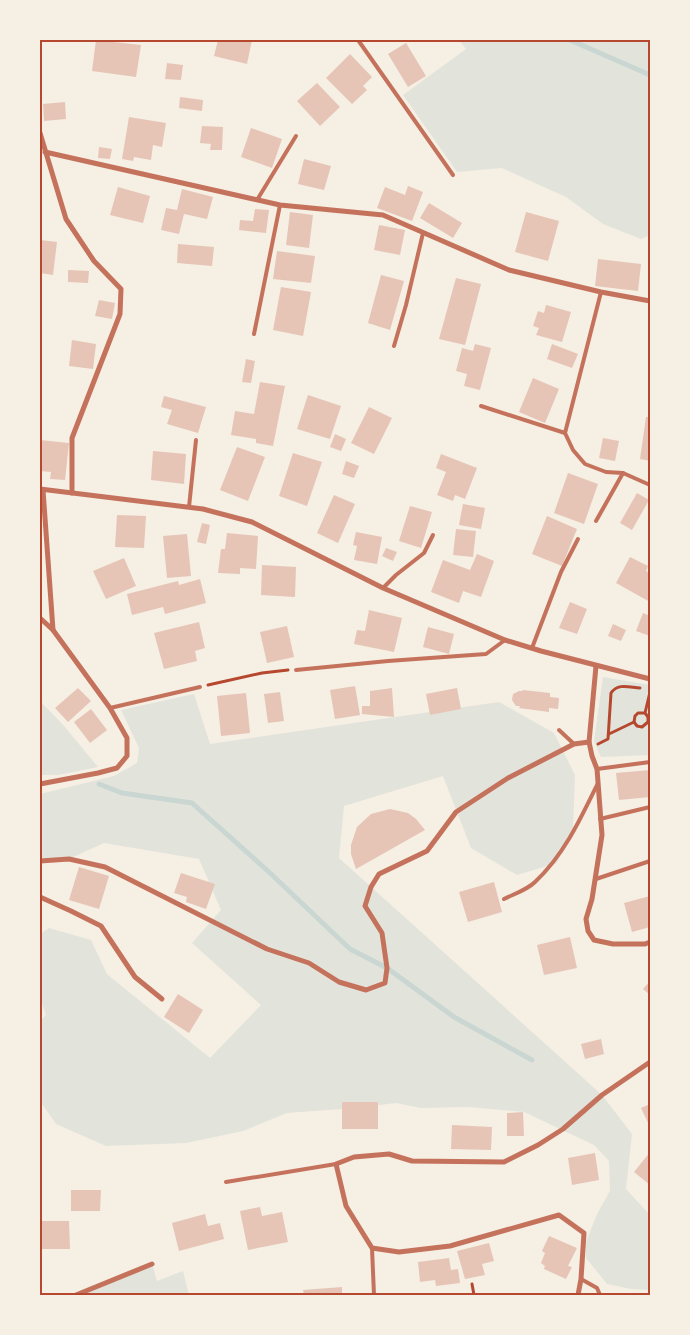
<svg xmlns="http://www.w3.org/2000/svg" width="690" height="1335" viewBox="0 0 690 1335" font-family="'Archivo Narrow',sans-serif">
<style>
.green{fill:#e2e4dc}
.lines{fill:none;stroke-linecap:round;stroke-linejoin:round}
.stream{stroke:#c9d6d2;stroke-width:5}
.building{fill:#e6c5b7}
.path{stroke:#b5482f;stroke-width:3}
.service{stroke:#c5725c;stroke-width:4}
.minor{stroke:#c5725c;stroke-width:5}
.neatline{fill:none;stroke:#b5482f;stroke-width:2}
</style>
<rect width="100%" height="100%" fill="#f6efe4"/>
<g class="green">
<polygon points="459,40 650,40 650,235 641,239 603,224 566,197 502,168 457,172 403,95 466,49"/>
<polygon points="603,677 650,685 650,755 601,757 594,741"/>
<polygon points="194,694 210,744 499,702 554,733 575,775 573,828 557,863 517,875 471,848 443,776 344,806 339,858 602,1095 632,1134 626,1189 650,1215 650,1290 631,1289 607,1284 586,1258 586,1242 597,1214 610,1191 609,1161 594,1145 524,1112 469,1107 421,1108 396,1103 355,1108 287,1113 243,1131 186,1143 106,1146 56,1124 40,1101 40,1021 46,1015 40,998 40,934 49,928 91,940 107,974 210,1058 261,1005 192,943 221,910 199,859 104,843 69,859 40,861 40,794 114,776 137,763 139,748 121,710"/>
<polygon points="40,701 64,726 98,767 58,775 40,775"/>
<polygon points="152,1264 157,1281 183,1271 189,1295 76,1295"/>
</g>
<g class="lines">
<g class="stream">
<polyline points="570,40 650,75"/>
<polyline points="99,784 122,793 192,803 269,872 350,949 387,968 454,1017 532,1060"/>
</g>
</g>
<g class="building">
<polygon points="96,40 141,45 136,77 92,71"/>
<polygon points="218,40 252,40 247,64 214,56"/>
<polygon points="406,43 426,76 408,87 388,54"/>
<polygon points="350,54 372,77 363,86 367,90 352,104 326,78"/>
<polygon points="167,63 183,65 181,80 165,79"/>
<polygon points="317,83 340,107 320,126 297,101"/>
<polygon points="180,97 203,100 202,111 179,108"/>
<polygon points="65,102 66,119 44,121 43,104"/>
<polygon points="129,117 166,123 162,147 153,145 151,160 134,157 133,161 122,159"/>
<polygon points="202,126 223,127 222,150 210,150 211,144 200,143"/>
<polygon points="251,128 282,139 272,168 241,157"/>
<polygon points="99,147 112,149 110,159 98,158"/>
<polygon points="304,159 331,166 324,190 298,184"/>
<polygon points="408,186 423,192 412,221 377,208 385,187 405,195"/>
<polygon points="118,187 150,196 143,223 110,215"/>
<polygon points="182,189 213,197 207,219 184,214 179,234 161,230 166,208 177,210"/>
<polygon points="429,203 462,223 453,238 420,218"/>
<polygon points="255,209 269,210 266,233 239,230 240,220 253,221"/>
<polygon points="290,212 313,215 309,248 286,245"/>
<polygon points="526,212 559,221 548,261 515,252"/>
<polygon points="379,225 405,230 400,255 374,250"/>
<polygon points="40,240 57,242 53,275 40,273"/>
<polygon points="178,244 214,247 212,266 177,263"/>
<polygon points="277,251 315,256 311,283 273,279"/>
<polygon points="598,259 641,264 638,291 595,286"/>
<polygon points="68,270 89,271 88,283 68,282"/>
<polygon points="381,275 404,281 390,330 368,323"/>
<polygon points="456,278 481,284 465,345 439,339"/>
<polygon points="281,287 311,292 303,336 273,330"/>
<polygon points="99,300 115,303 112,319 95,316"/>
<polygon points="546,305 571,312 562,342 536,335 539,328 533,326 538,311 544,313"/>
<polygon points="72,340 96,344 93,369 69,366"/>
<polygon points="475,344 491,348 480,390 464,386 467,374 456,371 462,348 473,351"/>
<polygon points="552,344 578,354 572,368 547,359"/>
<polygon points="246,359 255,361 251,383 242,382"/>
<polygon points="533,378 559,389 545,423 519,412"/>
<polygon points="260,382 285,386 273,446 256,443 256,439 231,435 235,411 254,414"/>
<polygon points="308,395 341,406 330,439 297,429"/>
<polygon points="164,396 206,407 198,433 167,424 172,410 161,407"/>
<polygon points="369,407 392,418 374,454 351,443"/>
<polygon points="646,417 650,417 650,461 640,459"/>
<polygon points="335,434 346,439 341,451 330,447"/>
<polygon points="603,438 619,441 615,461 599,458"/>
<polygon points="40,440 69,443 65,480 50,479 51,472 40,471"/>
<polygon points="237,447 265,457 248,501 220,490"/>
<polygon points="153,451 186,454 184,484 151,480"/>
<polygon points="293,453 322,462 307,506 279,496"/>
<polygon points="441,454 477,468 465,499 455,495 453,501 437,495 446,472 436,468"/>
<polygon points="346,461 359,466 354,478 342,474"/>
<polygon points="568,473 598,484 584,524 554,513"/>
<polygon points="637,493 649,500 632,530 620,523"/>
<polygon points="334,495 355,504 338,543 317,533"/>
<polygon points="463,504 485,508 481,529 459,525"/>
<polygon points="410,506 432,512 421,548 399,541"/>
<polygon points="117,515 146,516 144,548 115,547"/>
<polygon points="547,516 577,529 562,566 532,554"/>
<polygon points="202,523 210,525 206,544 197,542"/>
<polygon points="456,529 476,531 473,557 453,555"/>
<polygon points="356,532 382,537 377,564 354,560 357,546 353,545"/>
<polygon points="227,533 258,536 256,569 240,568 240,574 218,573 221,549 225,549"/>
<polygon points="187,534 191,576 167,578 163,536"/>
<polygon points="386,548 397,552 393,561 382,556"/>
<polygon points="477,554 494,561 481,597 463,591 459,603 431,592 443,560 470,570"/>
<polygon points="630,557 648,566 646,571 650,574 650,602 616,583"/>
<polygon points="124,558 136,586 106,599 93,571"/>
<polygon points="262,565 296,567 295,597 261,595"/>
<polygon points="200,579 206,603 165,614 163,607 132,615 127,594 178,581 179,585"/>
<polygon points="570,602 587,609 577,634 559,628"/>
<polygon points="369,610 402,618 394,652 354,644 357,630 365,631"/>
<polygon points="643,613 650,616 650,636 636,631"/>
<polygon points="199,622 205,648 195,651 197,661 164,669 154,633"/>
<polygon points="613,624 626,630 621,641 608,636"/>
<polygon points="287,626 294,657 267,663 260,632"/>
<polygon points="428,627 454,634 449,654 423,647"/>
<polygon points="355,686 360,715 335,719 330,690"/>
<polygon points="78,688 91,701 68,722 55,708"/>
<polygon points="392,688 394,717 362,714 362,706 370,706 370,691"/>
<polygon points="457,688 461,709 430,715 426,694"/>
<polygon points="523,690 550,693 550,697 559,698 558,709 549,708 549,712 519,708 520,706 516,706 512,700 513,694 519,691 522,691"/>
<polygon points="280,692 284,721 268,723 264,694"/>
<polygon points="246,693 250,733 221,736 217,696"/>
<polygon points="91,709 107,730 90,743 74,722"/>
<polygon points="650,770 650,797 619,800 616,773"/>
<polygon points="390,809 408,813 416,819 425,830 356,869 351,854 351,845 357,827 371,814"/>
<polygon points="79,867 109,876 99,909 69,900"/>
<polygon points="181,873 215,884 206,909 186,902 187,897 174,893"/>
<polygon points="494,882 502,912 468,922 459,892"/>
<polygon points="650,896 650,927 632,932 624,903"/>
<polygon points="570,937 577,968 544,975 537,945"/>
<polygon points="650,981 650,995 643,989"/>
<polygon points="178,994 203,1010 189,1033 164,1017"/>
<polygon points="601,1039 604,1054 585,1059 581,1044"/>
<rect x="342" y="1102" width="36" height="27"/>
<polygon points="650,1104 650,1127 641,1108"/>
<polygon points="523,1112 524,1136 507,1136 507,1113"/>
<polygon points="452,1125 492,1127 491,1150 451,1149"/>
<polygon points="650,1152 650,1185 634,1172"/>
<polygon points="595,1153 599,1180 572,1185 568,1158"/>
<polygon points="71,1190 101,1190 100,1211 71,1211"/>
<polygon points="260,1207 262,1216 282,1212 288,1242 248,1250 240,1211"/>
<polygon points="205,1214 208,1226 220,1223 224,1239 179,1251 172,1223"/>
<polygon points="40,1221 69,1221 70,1249 40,1249"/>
<polygon points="549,1236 577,1248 568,1266 572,1267 566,1279 544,1269 545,1266 541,1263 545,1253 542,1251"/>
<polygon points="489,1243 494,1261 482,1264 485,1275 465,1279 457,1251"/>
<polygon points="449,1258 451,1270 458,1269 460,1283 436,1286 435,1280 420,1282 418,1262"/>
<polygon points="342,1287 342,1295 304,1295 303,1290"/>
</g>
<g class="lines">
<g class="path">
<polyline points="208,685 262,673 288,670"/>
<polyline points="645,713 638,713 635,716 634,722 637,726 642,727 648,722 648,717 645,713 650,692"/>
<polyline points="609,734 634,722"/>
<path d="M 598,744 L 608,739 L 611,693 C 618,683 628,687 640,688"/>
<polyline points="472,1284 474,1295"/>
</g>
<g class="service">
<polyline points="358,40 453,175"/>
<polyline points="257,200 296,136"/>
<polyline points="601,292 565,433 573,450 585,464 606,472 623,473 650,485"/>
<polyline points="254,334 280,205"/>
<polyline points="394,346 406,305 423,233"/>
<polyline points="481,406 565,433"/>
<polyline points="189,507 196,440"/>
<polyline points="596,521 623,473"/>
<polyline points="383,588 396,575 424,553 433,535"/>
<polyline points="532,648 561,572 578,539"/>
<polyline points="296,670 388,661 486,654 505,640"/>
<polyline points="110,708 200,687"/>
<polyline points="559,730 574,744"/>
<polyline points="597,769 650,762"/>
<polyline points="600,819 650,807"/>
<polyline points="596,879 650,861"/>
<path d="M 504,899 C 514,894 527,890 535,882 C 564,855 581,818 598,783"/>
<polyline points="226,1182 336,1164"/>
<polyline points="372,1248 374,1295"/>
<polyline points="581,1279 597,1288 600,1295"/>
</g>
<g class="minor">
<polyline points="40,133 66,219 94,261 121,289 120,314 72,438 72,493"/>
<polyline points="45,152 280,205 383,215 509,270 601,292 650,301"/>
<polyline points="40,489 203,509 252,522 383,588 505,640 541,651 650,679"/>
<polyline points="43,490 53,630"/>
<polyline points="40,618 53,630 110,708 127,738 127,756 117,768 98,773 40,784"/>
<polyline points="596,666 589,742 592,756 597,769 602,835 592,899 586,919 588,931 594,940 613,944 645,944 650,942"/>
<polyline points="40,861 69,859 105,867 267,949 309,963 339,982 366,990 385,983 387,968 382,933 365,906 371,887 379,874 427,851 456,812 508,778 574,744 589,742"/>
<polyline points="40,897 71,911 101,926 135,977 162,999"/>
<polyline points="76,1295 152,1264"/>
<polyline points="578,1295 581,1279 584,1233 559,1215 450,1246 399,1252 372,1248 346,1206 336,1164 354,1157 389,1154 412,1161 504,1162 538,1145 563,1129 602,1095 650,1062"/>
</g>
</g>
<rect width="690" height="1335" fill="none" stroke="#f6efe4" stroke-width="82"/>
<rect x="41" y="41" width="608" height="1253" class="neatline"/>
</svg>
